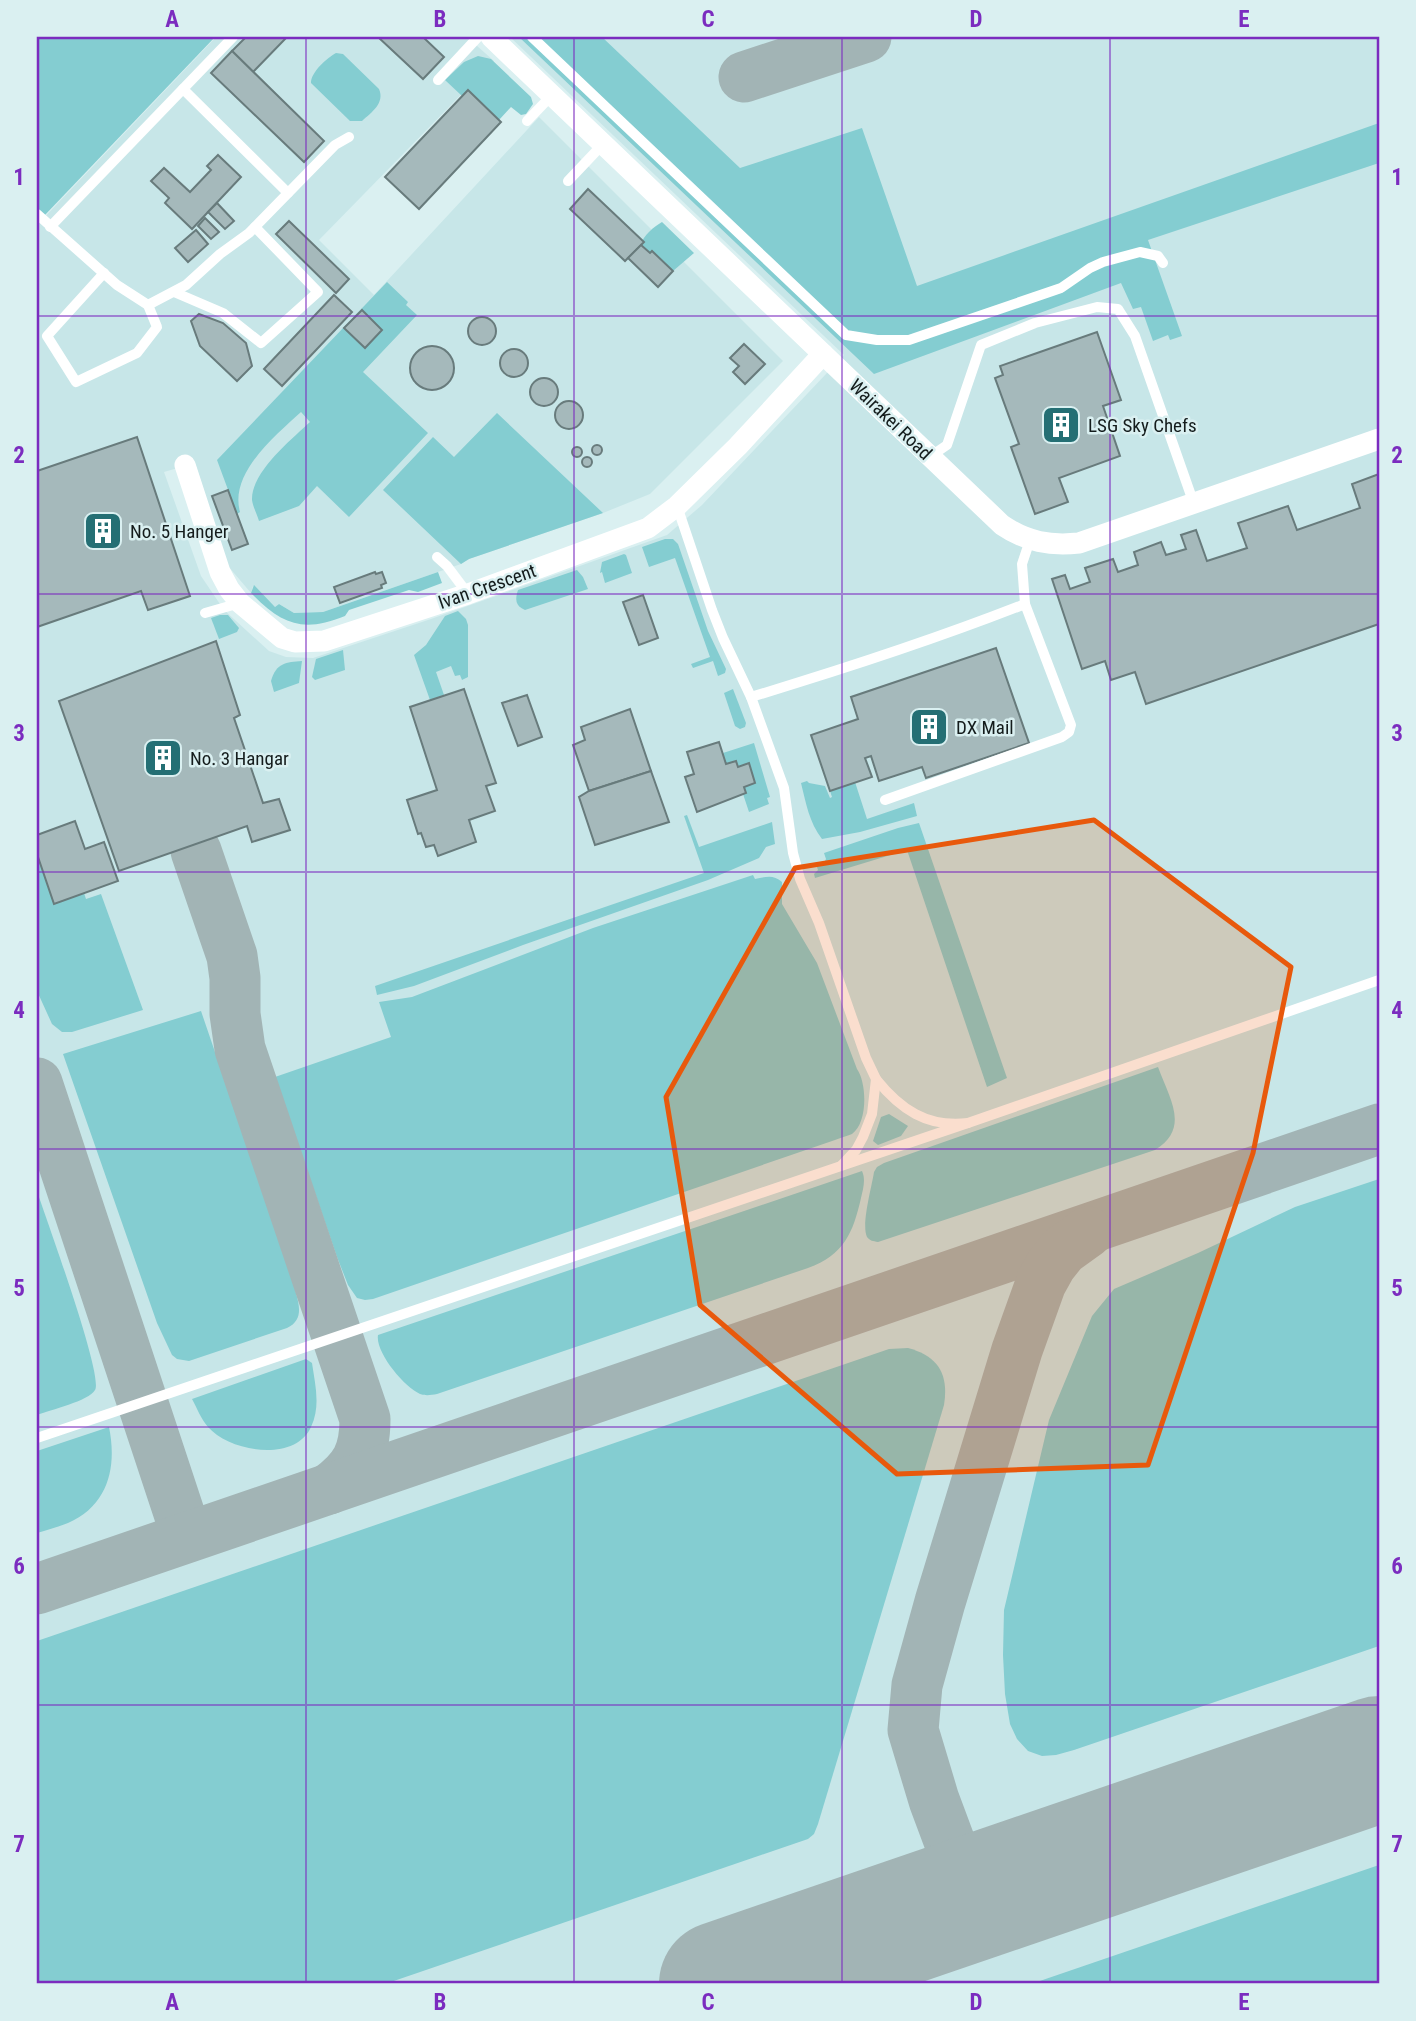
<svg xmlns="http://www.w3.org/2000/svg" width="1416" height="2021" viewBox="0 0 1416 2021" font-family="'Roboto Condensed',sans-serif">
<style>
.built{fill:#c7e6e8}
.green{fill:#84cdd1}
.lines{fill:none;stroke-linecap:round;stroke-linejoin:round}
.taxiway{stroke:#a2b4b5;stroke-width:51}
.runway{stroke:#a2b4b5;stroke-width:126}
.building{fill:#a5b9bb;stroke:#687b7c;stroke-width:2}
.lane{stroke:#fff;stroke-width:10}
.street{stroke:#fff;stroke-width:21}
.marked{fill:#e8590c;fill-opacity:0.2;stroke:#e8590c;stroke-width:5;stroke-linejoin:round}
.grid{fill:none;stroke:#7b2cbf;stroke-width:2;stroke-opacity:0.55}
.labels{text-anchor:middle;stroke-width:5;stroke-linejoin:round;paint-order:stroke}
.street-label{font-size:19px;fill:#141c1c;stroke:#daf0f1}
.poi-label{font-size:19px;fill:#141c1c;stroke:#daf0f1;text-anchor:start}
.neatline{fill:none;stroke:#7b2cbf;stroke-width:2.5}
.grid-label{font-size:23px;text-anchor:middle;font-weight:bold;fill:#7b2cbf}
</style>
<rect width="100%" height="100%" fill="#daf0f1"/>
<polygon class="built" points="216,37 467,37 494,61 319,240 374,295 539,117 783,361 650,494 603,513 469,559 461,564 323,612 294,613 279,604 275,607 253,586 251,593 228,566 195,463 164,472 201,576 224,610 269,651 286,657 313,658 431,619 667,535 702,505 844,355 510,37 1379,37 1379,1984 37,1984 37,225"/>
<g class="green">
<polygon points="37,37 215,37 44,216 37,207"/>
<polygon points="519,37 602,37 740,168 862,128 917,286 1379,123 1379,163 1148,240 1182,336 1170,340 1168,335 1153,341 1141,307 1133,309 1121,283 874,374"/>
<path d="M 336,53 L 343,54 L 379,89 C 385,103 372,112 362,121 L 350,121 L 311,83 C 311,72 327,58 336,53 Z"/>
<polygon points="478,56 491,59 531,97 533,104 526,114 521,115 511,107 499,120 468,90 462,96 445,80 464,62"/>
<path d="M 662,222 L 694,253 L 673,271 L 652,252 L 650,253 L 641,245 C 643,235 654,227 662,222 Z"/>
<path d="M 387,282 L 408,302 L 406,305 L 417,315 L 363,372 L 428,433 L 349,517 L 317,486 L 299,506 L 259,521 C 257,514 253,507 252,500 C 251,472 292,439 310,422 L 301,412 C 276,435 229,473 240,512 L 237,514 L 217,460 Z"/>
<polygon points="497,413 603,513 469,559 461,564 383,490 433,437 454,457"/>
<polygon points="665,539 673,539 678,544 708,631 726,669 725,673 718,676 713,661 693,668 691,664 710,657 675,558 649,567 642,547"/>
<polygon points="624,554 626,555 632,573 605,583 602,572 600,573 602,562"/>
<path d="M 577,570 L 583,577 L 588,589 L 525,610 C 515,606 515,599 518,590 Z"/>
<path d="M 438,572 L 442,583 L 418,592 L 409,590 L 349,610 L 345,616 C 303,633 282,625 251,593 L 254,585 L 275,607 L 279,604 L 294,613 L 323,612 Z"/>
<polygon points="458,611 466,619 468,625 468,677 462,680 460,675 455,676 451,666 436,672 444,695 430,700 414,655 426,645 445,616"/>
<polygon points="220,615 228,615 239,628 237,632 219,639 211,618"/>
<polygon points="343,650 345,670 315,680 312,677 316,659"/>
<path d="M 302,661 L 299,683 L 274,692 L 271,681 C 276,663 286,662 302,661 Z"/>
<polygon points="733,689 746,723 745,727 740,729 735,726 724,693"/>
<polygon points="754,743 770,797 767,798 769,804 749,812 743,794 746,792 744,787 755,783 749,764 738,767 736,761 726,764 723,753"/>
<path d="M 807,781 L 809,783 L 825,786 L 830,798 L 832,797 L 830,791 L 855,782 L 867,819 L 914,803 L 917,816 L 860,832 L 822,839 C 809,822 806,803 801,783 Z"/>
<polygon points="687,815 699,847 772,822 775,844 766,847 759,858 708,880 523,945 414,986 377,995 375,986 704,873 684,816"/>
<polygon points="919,823 1007,1078 987,1087 907,850 815,878 814,874 818,870 816,864 825,861 826,859 824,853 898,828"/>
<polygon points="37,854 55,903 84,893 86,899 101,894 143,1010 72,1032 62,1032 52,1024 37,991"/>
<path d="M 753,875 L 755,879 C 766,877 773,874 782,882 L 782,904 L 817,963 L 857,1069 C 867,1083 868,1123 852,1134 C 847,1136 840,1138 835,1140 L 373,1299 L 365,1300 L 357,1298 L 348,1285 L 337,1257 L 275,1077 L 391,1037 L 379,1002 L 412,997 L 593,928 Z"/>
<path d="M 201,1011 L 292,1278 C 296,1297 308,1318 287,1328 L 189,1361 L 177,1359 L 172,1355 L 157,1323 L 63,1054 Z"/>
<path d="M 1158,1067 C 1169,1098 1191,1128 1155,1150 L 878,1242 C 873,1241 870,1241 867,1237 C 861,1225 872,1186 874,1172 L 877,1167 L 884,1163 Z"/>
<polygon points="889,1114 908,1126 901,1136 878,1145 873,1141 881,1117"/>
<path d="M 862,1171 C 866,1180 863,1189 861,1198 C 853,1233 844,1255 808,1268 L 437,1394 C 431,1395 426,1396 420,1394 C 404,1387 375,1352 378,1335 Z"/>
<polygon points="1379,1179 1379,1646 1074,1750 1056,1755 1042,1756 1028,1751 1017,1739 1010,1724 1005,1694 1003,1655 1004,1610 1049,1420 1092,1316 1114,1289 1198,1253 1295,1207"/>
<path d="M 37,1191 C 45,1216 104,1376 95,1390 C 89,1401 50,1410 37,1415 Z"/>
<path d="M 908,1348 C 938,1356 949,1374 944,1405 L 818,1824 L 814,1834 L 808,1839 L 385,1984 L 37,1984 L 37,1641 L 889,1349 Z"/>
<path d="M 306,1359 L 312,1363 C 315,1384 321,1406 311,1427 C 295,1463 230,1452 208,1427 C 201,1419 197,1408 192,1399 Z"/>
<path d="M 109,1427 C 117,1466 109,1505 68,1523 C 58,1527 47,1530 37,1533 L 37,1451 Z"/>
<polygon points="1379,1865 1379,1984 1031,1984"/>
</g>
<g class="lines">
<g class="taxiway">
<polyline points="744,77 866,37"/>
<path d="M 196,851 L 232,956 L 235,978 L 235,1014 L 240,1049 L 365,1419 C 365,1453 356,1469 329,1489"/>
<polyline points="37,1083 187,1537"/>
<polyline points="37,1589 1379,1129"/>
<polyline points="1022,1882 999,1884 983,1879 966,1866 953,1851 934,1800 913,1730 917,1685 940,1602 1017,1350 1041,1283 1051,1265 1063,1250 1088,1232"/>
</g>
<polyline class="runway" points="722,1984 1379,1759"/>
</g>
<g class="building">
<polygon points="246,37 287,37 253,72 232,51"/>
<polygon points="378,37 423,37 444,57 423,79"/>
<polygon points="232,51 324,141 304,162 211,73"/>
<polygon points="468,90 501,122 419,209 385,177"/>
<polygon points="218,155 241,177 192,229 165,203 169,198 151,181 164,168 190,192 211,170 207,166"/>
<polygon points="588,189 644,242 625,261 570,209"/>
<polygon points="217,203 234,221 225,229 208,212"/>
<polygon points="205,218 219,232 211,239 198,226"/>
<polygon points="289,221 349,279 336,293 276,234"/>
<polygon points="196,230 208,244 188,262 175,248"/>
<polygon points="641,245 650,253 652,251 673,271 658,287 628,258"/>
<polygon points="334,295 352,312 282,386 264,369"/>
<polygon points="362,310 382,330 365,348 344,328"/>
<polygon points="199,314 223,323 246,343 252,366 237,381 200,346 191,321"/>
<circle cx="482" cy="331" r="14"/>
<polygon points="1097,332 1121,400 1103,406 1120,456 1059,478 1068,502 1035,514 1011,447 1019,444 995,378 1003,375 1000,366"/>
<polygon points="744,344 765,364 745,384 733,372 739,366 730,358"/>
<circle cx="432" cy="368" r="22"/>
<circle cx="514" cy="363" r="14"/>
<circle cx="544" cy="392" r="14"/>
<circle cx="569" cy="415" r="14"/>
<polygon points="137,437 190,596 148,610 141,591 37,627 37,471"/>
<circle cx="597" cy="450" r="5"/>
<circle cx="577" cy="452" r="5"/>
<circle cx="587" cy="462" r="5"/>
<polygon points="1379,474 1379,624 1146,704 1135,672 1111,680 1105,661 1082,669 1052,579 1065,575 1070,589 1090,582 1085,568 1113,559 1118,572 1138,565 1134,552 1161,542 1166,555 1186,549 1181,535 1196,530 1207,561 1247,548 1238,523 1288,506 1297,530 1360,508 1352,484"/>
<polygon points="228,490 248,544 232,550 212,496"/>
<polygon points="375,572 376,574 382,572 386,583 381,585 382,588 340,603 334,587"/>
<polygon points="643,595 658,638 639,645 623,602"/>
<polygon points="216,641 240,715 234,718 263,803 279,799 290,830 252,842 247,826 119,871 59,701"/>
<polygon points="996,648 1029,743 926,778 922,767 879,781 871,756 865,758 872,777 830,791 811,735 858,719 851,697"/>
<polygon points="464,689 496,783 486,786 495,811 469,820 476,842 438,856 434,845 426,847 421,833 418,834 407,800 437,790 410,707"/>
<polygon points="527,695 542,737 518,746 502,703"/>
<polygon points="630,709 651,771 589,791 573,745 585,740 581,727"/>
<polygon points="719,742 726,764 736,761 738,767 749,763 755,783 744,787 746,793 697,812 685,777 694,774 687,752"/>
<polygon points="651,771 669,822 595,845 579,797 589,791"/>
<polygon points="75,821 85,849 104,842 118,881 54,904 37,854 37,835"/>
</g>
<g class="lines">
<g class="lane">
<polyline points="532,37 846,335 877,340 909,340 1061,288 1090,268 1103,262 1140,252 1158,256 1163,263"/>
<polyline points="438,80 478,37"/>
<polyline points="183,89 288,193"/>
<polyline points="527,121 552,95"/>
<polyline points="568,181 603,144"/>
<polyline points="37,214 117,285 148,305 186,285 220,254 249,233 335,145 349,137"/>
<polyline points="50,227 233,37"/>
<polyline points="104,273 47,336 76,382 137,353 157,327 148,305"/>
<polyline points="174,292 223,313 261,343 318,292 255,227"/>
<polyline points="931,456 947,445 981,345 1035,323 1097,307 1118,309 1135,336 1194,504"/>
<polyline points="677,506 712,610 723,638 751,697 784,788 793,853 800,879 819,923 866,1058 876,1079 872,1114 863,1137 856,1150 842,1165"/>
<polyline points="437,557 447,566 468,594"/>
<polyline points="1025,604 1022,564 1030,540"/>
<polyline points="205,613 240,603"/>
<path d="M 751,697 C 844,669 936,639 1025,604 L 1071,725 L 1069,732 L 1062,737 L 885,800"/>
<path d="M 876,1079 C 900,1109 927,1128 968,1123 L 1379,980"/>
<polyline points="37,1438 968,1123"/>
</g>
<g class="street">
<path d="M 491,37 L 1002,525 C 1027,542 1050,546 1079,543 L 1379,439"/>
<polyline points="185,465 220,572 229,589 240,603 282,638 295,642 324,641 468,594 648,528 677,506 738,446 823,354"/>
</g>
</g>
<path class="marked" d="M 1094,820 L 1291,967 L 1253,1153 L 1148,1465 L 897,1474 L 700,1305 L 666,1097 L 795,868 Z"/>
<path class="grid" d="M 306,37 L 306,1984M 574,37 L 574,1984M 842,37 L 842,1984M 1110,37 L 1110,1984M 37,316 L 1379,316M 37,594 L 1379,594M 37,872 L 1379,872M 37,1149 L 1379,1149M 37,1427 L 1379,1427M 37,1705 L 1379,1705"/>
<defs>
<symbol id="building-square" viewBox="-11 -11 22 22"><rect x="-9" y="-9" width="18" height="18" rx="4" fill="#246f74" stroke="#daf0f1"/><path d="M-4-6H4V6H1V3H-1V6H-4ZM-2.5-4.3h1.7v1.8h-1.7ZM.8-4.3h1.7v1.8H.8ZM-2.5-1h1.7V.8h-1.7ZM.8-1h1.7V.8H.8Z" fill="#fff"/></symbol>
</defs>
<g fill-rule="evenodd">
<use href="#building-square" x="1039" y="403" width="44" height="44"/>
<use href="#building-square" x="81" y="509" width="44" height="44"/>
<use href="#building-square" x="907" y="705" width="44" height="44"/>
<use href="#building-square" x="141" y="736" width="44" height="44"/>
</g>
<g class="labels">
<g class="street-label">
<text transform="translate(891 419) rotate(44)" y="7">Wairakei Road</text>
<text transform="translate(487 586) rotate(-19)" y="7">Ivan Crescent</text>
</g>
<g class="poi-label">
<text x="1088" y="432">LSG Sky Chefs</text>
<text x="130" y="538">No. 5 Hanger</text>
<text x="956" y="734">DX Mail</text>
<text x="190" y="765">No. 3 Hangar</text>
</g>
</g>
<rect width="1416" height="2021" fill="none" stroke="#daf0f1" stroke-width="77"/>
<rect x="38" y="38" width="1340" height="1944" class="neatline"/>
<g class="grid-label">
<text x="172" y="27">A</text>
<text x="440" y="27">B</text>
<text x="708" y="27">C</text>
<text x="976" y="27">D</text>
<text x="1244" y="27">E</text>
<text x="19" y="185">1</text>
<text x="1397" y="185">1</text>
<text x="19" y="463">2</text>
<text x="1397" y="463">2</text>
<text x="19" y="741">3</text>
<text x="1397" y="741">3</text>
<text x="19" y="1018">4</text>
<text x="1397" y="1018">4</text>
<text x="19" y="1296">5</text>
<text x="1397" y="1296">5</text>
<text x="19" y="1574">6</text>
<text x="1397" y="1574">6</text>
<text x="19" y="1852">7</text>
<text x="1397" y="1852">7</text>
<text x="172" y="2010">A</text>
<text x="440" y="2010">B</text>
<text x="708" y="2010">C</text>
<text x="976" y="2010">D</text>
<text x="1244" y="2010">E</text>
</g>
</svg>
